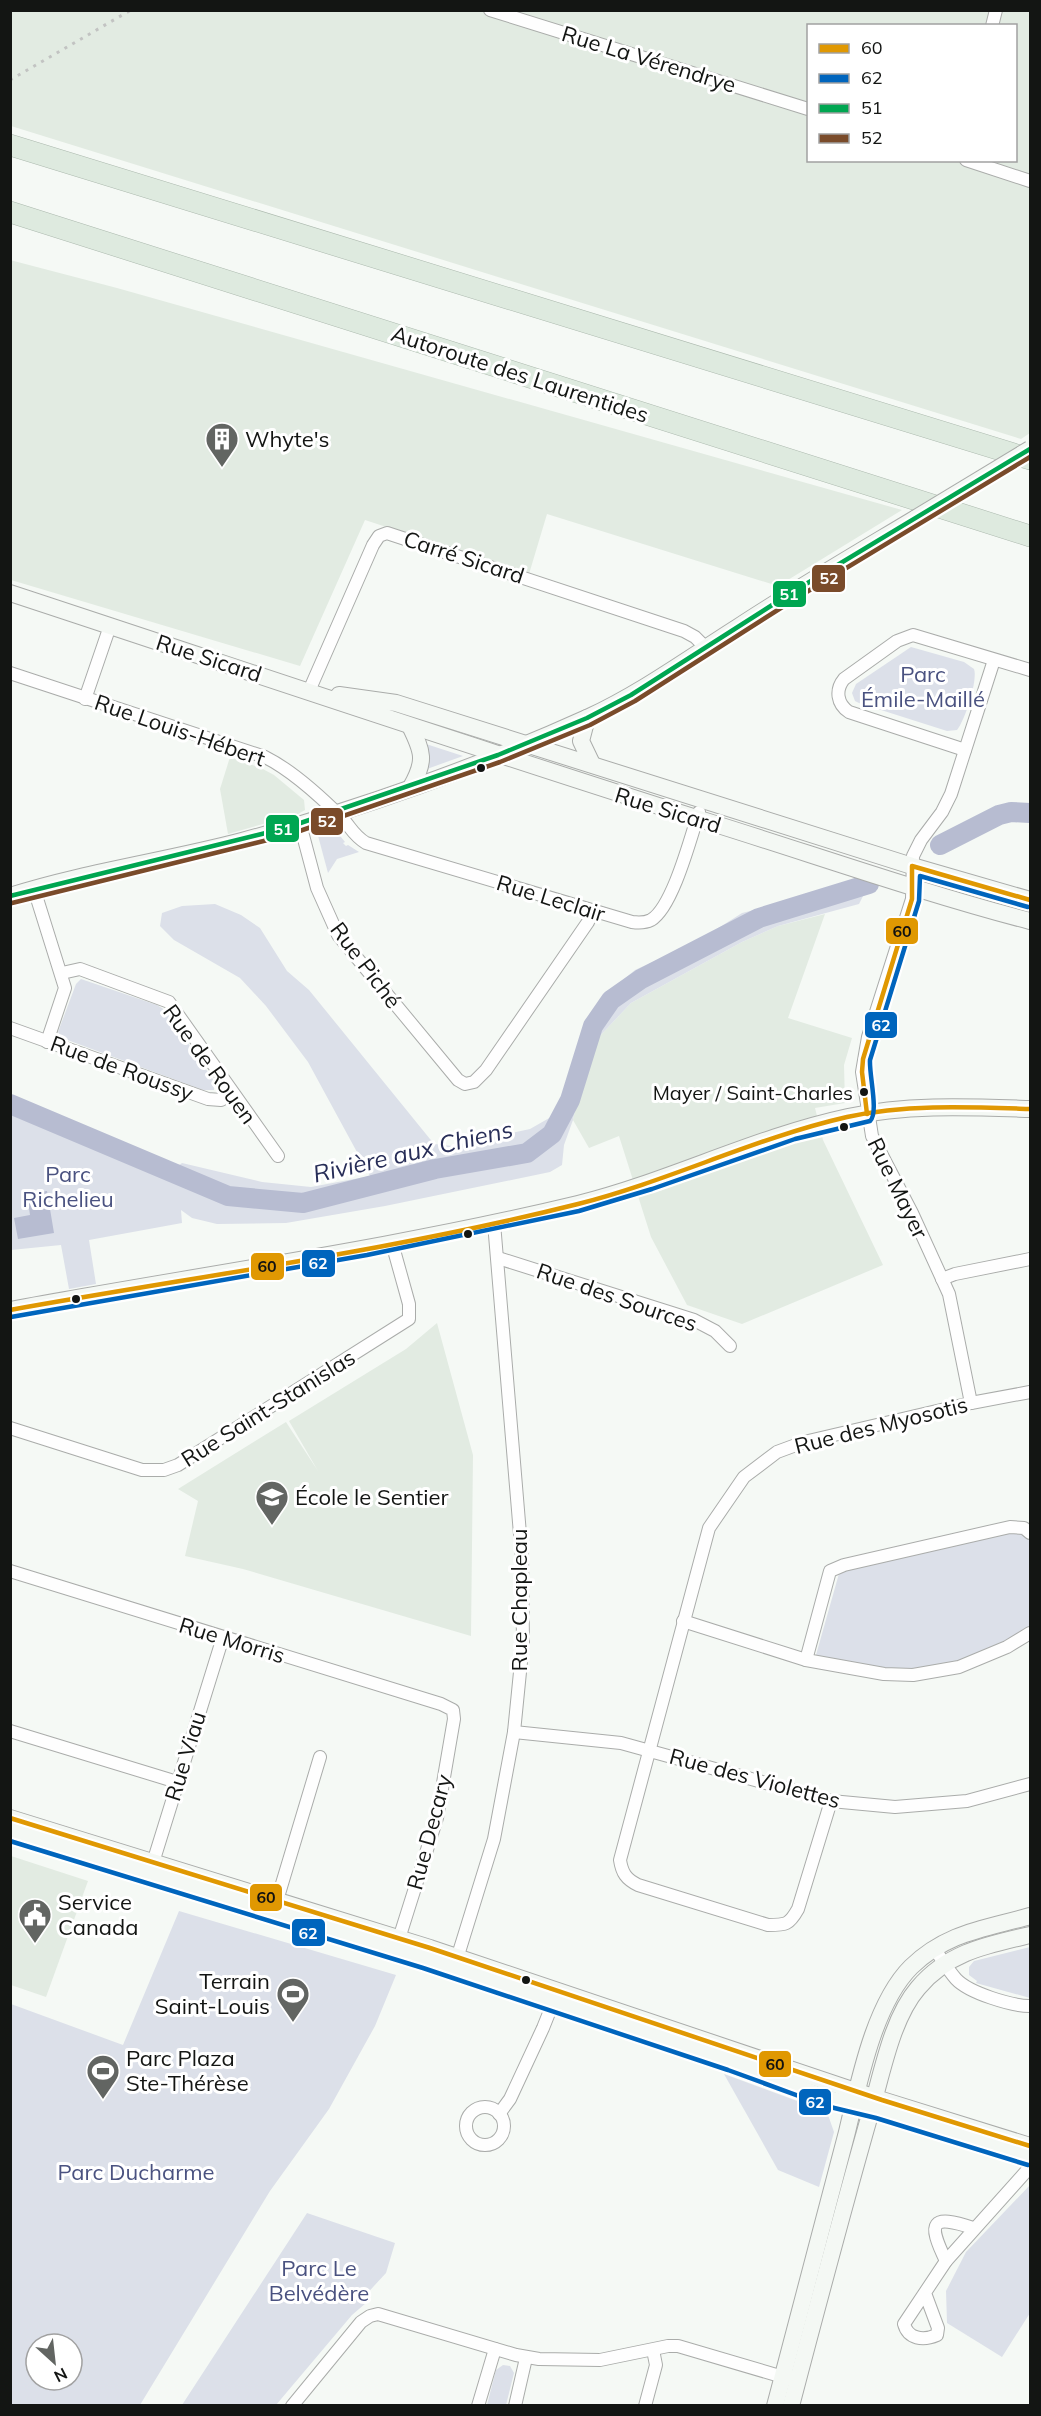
<svg xmlns="http://www.w3.org/2000/svg" width="1041" height="2416" viewBox="0 0 1041 2416" font-family="Mulish,sans-serif">
<style>
.built{fill:#e2ebe2;fill-rule:evenodd}
.green{fill:#dce0e9;fill-rule:evenodd}
.water{fill:#b7bcd1}
.lines{fill:none;stroke-linecap:round;stroke-linejoin:round}
.river{stroke:#b7bcd1;stroke-width:20}
.street-casing{stroke:#aaacaa;stroke-width:14}
.secondary-casing{stroke:#aaacaa;stroke-width:18}
.highway-casing{stroke:#acb9ae;stroke-width:22}
.street{stroke:#fefefe;stroke-width:12}
.secondary{stroke:#f4f8f4;stroke-width:16}
.highway{stroke:#deeadf;stroke-width:21}
.rail{stroke:#c2c3c2;stroke-width:3;stroke-dasharray:3 6;stroke-linecap:butt}
.secondary-bridge-casing{stroke:#aaacaa;stroke-width:18;stroke-linecap:butt}
.secondary-bridge{stroke:#f4f8f4;stroke-width:16}
.bus-1-casing{stroke:#fff;stroke-width:9}
.bus-2-casing{stroke:#fff;stroke-width:9}
.bus-3-casing{stroke:#fff;stroke-width:9}
.bus-4-casing{stroke:#fff;stroke-width:9}
.bus-1{stroke:#e09802;stroke-width:4.5}
.bus-2{stroke:#0065bd;stroke-width:4.5}
.bus-3{stroke:#00a651;stroke-width:4.5}
.bus-4{stroke:#7a4b2a;stroke-width:4.5}
.bus-dot{fill:#131513;stroke:#fff;stroke-width:2}
.labels{text-anchor:middle;stroke-width:6;stroke-linejoin:round;paint-order:stroke}
.bus-label{font-size:20px;fill:#131513;stroke:#fff;text-anchor:end}
.street-label{font-size:22px;fill:#131513;stroke:#fff}
.poi-label{font-size:22px;fill:#131513;stroke:#fff;text-anchor:start}
.park-label{font-size:22px;fill:#4a5280;stroke:#fff}
.water-label{font-size:24px;font-style:italic;fill:#282e58;stroke:#fff}
.line-badge{stroke:#fff;stroke-width:2}
.badge-label{font-size:16px;text-anchor:middle;font-weight:bold;fill:#fff}
.pale-badge-label{font-size:16px;text-anchor:middle;font-weight:bold;fill:#111}
</style>
<rect width="100%" height="100%" fill="#f5f9f5"/>
<g class="built">
<path d="M 10,11 L 1030,11 L 1030,433 L 1021,439 L 11,126 ZM 808,26 L 1016,26 L 1016,160 L 808,160 Z"/>
<polygon points="10,260 117,288 902,510 778,586 547,514 529,574 365,520 300,666 11,580"/>
<polygon points="230,757 261,768 274,775 304,800 305,810 298,814 228,834 220,789"/>
<polygon points="825,914 788,1018 852,1038 844,1065 845,1103 815,1108 823,1140 883,1265 742,1324 687,1305 651,1237 619,1136 589,1148 573,1120 581,1081 586,1058 596,1040 631,1003 742,942 778,926"/>
<polygon points="437,1323 473,1455 471,1636 243,1569 185,1556 198,1501 178,1489 286,1422 318,1471 289,1421 406,1349"/>
<polygon points="11,1856 88,1881 46,1997 11,1985"/>
</g>
<g class="green">
<path d="M 911,647 L 964,662 L 974,669 C 978,680 965,720 957,730 L 947,731 L 859,703 L 855,701 L 852,693 L 856,684 Z"/>
<polygon points="426,744 463,756 427,769"/>
<polygon points="327,825 332,826 345,842 343,843 346,846 348,845 359,852 337,859 328,873 317,832 322,827 323,829 327,828"/>
<polygon points="844,888 855,888 863,896 859,904 778,926 742,942 631,1003 596,1040 586,1058 573,1120 564,1145 562,1165 550,1172 385,1206 286,1223 217,1224 192,1218 181,1210 182,1223 89,1240 96,1284 69,1289 61,1245 11,1250 11,1099 174,1169 182,1163 262,1182 311,1187 370,1176 308,1062 266,1006 240,978 174,940 160,926 162,913 182,906 215,904 241,915 260,928 287,971 309,990 430,1139 435,1144 452,1146 530,1129 551,1117 563,1097 580,1040 601,1005 618,984 635,970 698,941 742,913"/>
<polygon points="81,979 157,1005 165,1010 214,1081 214,1090 203,1090 62,1038 58,1032 76,984"/>
<polygon points="1022,1530 1030,1542 1030,1632 959,1667 884,1674 816,1655 840,1570"/>
<path d="M 179,1911 L 396,1975 L 375,2026 L 329,2109 L 270,2191 L 140,2405 L 11,2405 L 11,2004 L 123,2045 ZM 36,2344 L 72,2344 L 72,2380 L 36,2380 Z"/>
<polygon points="1030,1947 1030,1998 976,1983 977,1981 969,1975 969,1967 974,1961"/>
<polygon points="724,2074 827,2112 834,2132 819,2187 778,2170"/>
<polygon points="1030,2185 1030,2313 1002,2357 947,2323 946,2291 966,2252"/>
<polygon points="307,2213 395,2243 386,2273 362,2299 366,2303 352,2315 276,2405 182,2405"/>
<polygon points="503,2365 510,2366 514,2373 506,2405 487,2405 496,2370"/>
</g>
<polygon class="water" points="47,1191 54,1233 18,1239 14,1218 30,1215 27,1194"/>
<g class="lines">
<g class="river">
<polyline points="940,845 999,815 1011,812 1030,813"/>
<polyline points="10,1104 228,1196 303,1203 435,1169 527,1153 552,1134 570,1100 593,1026 611,1000 641,979 759,918 869,884"/>
</g>
<defs>
<g id="street">
<polyline points="490,10 808,109"/>
<polyline points="992,26 996,10"/>
<polyline points="966,160 1030,181"/>
<path d="M 10,673 L 265,757 C 293,771 321,797 343,819 C 351,828 354,836 366,843 L 632,922 C 639,923 645,923 651,920 C 673,907 691,836 699,812"/>
<polyline points="309,691 373,545 379,536 387,533 684,631 695,637 706,648"/>
<polyline points="85,699 110,626"/>
<path d="M 965,750 L 849,712 C 837,704 835,690 844,679 L 897,641 L 913,635 L 1030,670"/>
<polyline points="300,824 317,888 338,935 458,1080 465,1084 474,1082 486,1070 588,922 593,910"/>
<polyline points="34,889 65,988 47,1042"/>
<polyline points="62,973 80,969 169,1002 278,1156"/>
<polyline points="10,1028 208,1099 221,1100 233,1093"/>
<polyline points="498,1258 694,1320 715,1331 730,1346"/>
<polyline points="942,1279 955,1274 1030,1259"/>
<polyline points="971,1403 949,1294 912,1213 872,1136 862,1072 868,1037 912,899 913,856 921,840 942,812 951,794 994,660"/>
<polyline points="10,1428 142,1470 164,1470 178,1465 409,1319 409,1304 392,1243"/>
<polyline points="10,1571 441,1704 453,1710 454,1719 437,1818 397,1945"/>
<polyline points="683,1621 806,1660 884,1674 913,1675 959,1667 1007,1647 1030,1633"/>
<polyline points="806,1660 830,1571 844,1565 1010,1527 1024,1528 1030,1533"/>
<polyline points="10,1731 177,1782"/>
<polyline points="514,1732 621,1743 831,1801 895,1807 967,1801 1030,1784"/>
<path d="M 831,1801 L 798,1909 C 789,1925 786,1925 768,1925 L 638,1885 C 626,1879 622,1873 620,1860 L 709,1528 L 744,1477 L 777,1452 L 804,1442 L 971,1403 L 1030,1392"/>
<polyline points="151,1869 223,1637"/>
<polyline points="275,1907 320,1757"/>
<path d="M 934,1948 C 941,1958 948,1970 956,1979 C 969,1993 1012,2006 1030,2006"/>
<polyline points="455,1965 494,1839 514,1732 523,1642 522,1558 494,1223"/>
<circle cx="485" cy="2126" r="19"/>
<polyline points="499,2114 510,2099 543,2028 555,1998"/>
<path d="M 946,2261 C 927,2222 931,2214 973,2228"/>
<path d="M 925,2293 L 938,2328 L 937,2335 C 923,2341 908,2339 904,2324 L 946,2261 L 1030,2167"/>
<polyline points="292,2406 361,2322 370,2316 378,2314 516,2355 539,2359 600,2360 668,2346 678,2346 790,2379"/>
<polyline points="478,2406 495,2349"/>
<polyline points="515,2406 526,2358"/>
<polyline points="645,2406 656,2365 653,2350"/>
</g>
<g id="secondary">
<path d="M 10,593 C 244,670 477,749 712,823 C 818,856 923,893 1030,921"/>
<polyline points="339,695 396,703 912,866 1030,900"/>
<polyline points="587,718 581,741 592,764"/>
<path d="M 410,726 C 423,752 426,761 411,787"/>
<path d="M 10,896 C 86,872 166,861 242,841 C 357,810 481,766 589,717 C 641,693 689,658 738,627 C 796,589 856,554 916,518"/>
<path d="M 10,1310 C 200,1275 391,1249 578,1204 C 670,1181 755,1137 848,1117 C 908,1104 969,1107 1030,1109"/>
<polyline points="10,1818 430,1948 882,2100 1030,2146"/>
<polyline points="10,1833 425,1961 730,2063 829,2099 878,2111 1030,2158"/>
<path d="M 775,2406 C 800,2314 823,2223 847,2132 C 859,2082 874,2004 911,1967 C 947,1932 985,1929 1030,1916"/>
<path d="M 791,2406 C 817,2307 843,2209 871,2111 C 882,2073 892,2018 918,1988 C 948,1952 987,1945 1030,1935"/>
</g>
<g id="highway">
<polyline points="10,145 1030,459"/>
<polyline points="10,212 1030,536"/>
</g>
</defs>
<use href="#street" class="street-casing"/>
<use href="#secondary" class="secondary-casing"/>
<use href="#highway" class="highway-casing"/>
<use href="#street" class="street"/>
<use href="#secondary" class="secondary"/>
<use href="#highway" class="highway"/>
<polyline class="rail" points="10,80 131,10"/>
<defs>
<polyline id="secondary-bridge" points="916,518 1030,449"/>
</defs>
<use href="#secondary-bridge" class="secondary-bridge-casing"/>
<use href="#secondary-bridge" class="secondary-bridge"/>
<defs>
<g id="bus-1">
<polyline points="867,1114 862,1072 863,1059 912,899 912,866 1030,900"/>
<path d="M 10,1310 C 199,1276 391,1251 578,1204 C 669,1181 755,1138 847,1117 C 907,1104 969,1107 1030,1109"/>
<polyline points="10,1818 430,1948 882,2100 1030,2146"/>
</g>
<g id="bus-2">
<path d="M 11,1317 L 367,1255 L 579,1211 L 652,1189 L 795,1139 L 870,1121 C 879,1113 869,1075 870,1060 L 919,901 L 920,876 L 1028,907"/>
<polyline points="10,1841 423,1968 728,2070 826,2106 876,2118 1028,2165"/>
</g>
<polyline id="bus-3" points="10,896 286,828 498,755 587,718 631,695 791,593 1030,449"/>
<polyline id="bus-4" points="12,903 288,835 500,762 590,725 635,701 795,599 1030,457"/>
</defs>
<use href="#bus-1" class="bus-1-casing"/>
<use href="#bus-2" class="bus-2-casing"/>
<use href="#bus-3" class="bus-3-casing"/>
<use href="#bus-4" class="bus-4-casing"/>
<use href="#bus-1" class="bus-1"/>
<use href="#bus-2" class="bus-2"/>
<use href="#bus-3" class="bus-3"/>
<use href="#bus-4" class="bus-4"/>
</g>
<defs>
<symbol id="building-pin" viewBox="-11 -11 22 30"><path d="M0 17L-7.5 6A9.5 9.5 0 1 1 7.5 6Z" fill="#626562" stroke="#fff"/><path d="M-4-6H4V6H1V3H-1V6H-4ZM-2.5-4.3h1.7v1.8h-1.7ZM.8-4.3h1.7v1.8H.8ZM-2.5-1h1.7V.8h-1.7ZM.8-1h1.7V.8H.8Z" fill="#fff"/></symbol>
<symbol id="school-pin" viewBox="-11 -11 22 30"><path d="M0 17L-7.5 6A9.5 9.5 0 1 1 7.5 6Z" fill="#626562" stroke="#fff"/><path d="M0-5L7-2L0 1L-7-2ZM-4 1L0 2.5L4 1V4Q0 6-4 4Z" fill="#fff"/></symbol>
<symbol id="civic-pin" viewBox="-11 -11 22 30"><path d="M0 17L-7.5 6A9.5 9.5 0 1 1 7.5 6Z" fill="#626562" stroke="#fff"/><path d="M-.6-6.5H3V-4.5H.6V-3L4-1V1h2V6H-6V1h2V-1L-.6-3ZM-1.2 2.5V6h2.4V2.5Z" fill="#fff"/></symbol>
<symbol id="stadium-pin" viewBox="-11 -11 22 30"><path d="M0 17L-7.5 6A9.5 9.5 0 1 1 7.5 6Z" fill="#626562" stroke="#fff"/><path d="M0-5a6.5 5 0 1 0 0 10a6.5 5 0 1 0 0-10ZM-3.5-1.8h7v3.6h-7Z" fill="#fff"/></symbol>
</defs>
<g fill-rule="evenodd">
<use href="#building-pin" x="203" y="420" width="38" height="52"/>
<use href="#school-pin" x="253" y="1478" width="38" height="52"/>
<use href="#civic-pin" x="16" y="1896" width="38" height="52"/>
<use href="#stadium-pin" x="274" y="1975" width="38" height="52"/>
<use href="#stadium-pin" x="84" y="2052" width="38" height="52"/>
</g>
<g class="bus-dot">
<circle cx="481" cy="768" r="5"/>
<circle cx="864" cy="1092" r="5"/>
<circle cx="844" cy="1127" r="5"/>
<circle cx="468" cy="1234" r="5"/>
<circle cx="76" cy="1299" r="5"/>
<circle cx="526" cy="1980" r="5"/>
</g>
<g class="labels">
<g class="bus-label">
<text x="853" y="1100">Mayer / Saint-Charles</text>
</g>
<g class="street-label">
<text transform="translate(649 59) rotate(17)" y="8">Rue La Vérendrye</text>
<text transform="translate(520 374) rotate(18)" y="8">Autoroute des Laurentides</text>
<text transform="translate(464 557) rotate(18)" y="8">Carré Sicard</text>
<text transform="translate(209 658) rotate(18)" y="8">Rue Sicard</text>
<text transform="translate(180 730) rotate(19)" y="8">Rue Louis-Hébert</text>
<text transform="translate(668 810) rotate(17)" y="8">Rue Sicard</text>
<text transform="translate(551 898) rotate(17)" y="8">Rue Leclair</text>
<text transform="translate(366 965) rotate(53)" y="8">Rue Piché</text>
<text transform="translate(210 1064) rotate(54)" y="8">Rue de Rouen</text>
<text transform="translate(122 1068) rotate(20)" y="8">Rue de Roussy</text>
<text transform="translate(898 1188) rotate(64)" y="8">Rue Mayer</text>
<text transform="translate(617 1297) rotate(19)" y="8">Rue des Sources</text>
<text transform="translate(268 1408) rotate(-32)" y="8">Rue Saint-Stanislas</text>
<text transform="translate(881 1425) rotate(-14)" y="8">Rue des Myosotis</text>
<text transform="translate(519 1600) rotate(-90)" y="8">Rue Chapleau</text>
<text transform="translate(232 1640) rotate(17)" y="8">Rue Morris</text>
<text transform="translate(185 1756) rotate(-73)" y="8">Rue Viau</text>
<text transform="translate(755 1778) rotate(15)" y="8">Rue des Violettes</text>
<text transform="translate(429 1832) rotate(-75)" y="8">Rue Decary</text>
</g>
<g class="poi-label">
<text x="245" y="447">Whyte's</text>
<text x="295" y="1505">École le Sentier</text>
<text x="58" y="1910">Service<tspan x="58" dy="25">Canada</tspan></text>
<text x="270" y="1989" text-anchor="end">Terrain<tspan x="270" dy="25">Saint-Louis</tspan></text>
<text x="126" y="2066">Parc Plaza<tspan x="126" dy="25">Ste-Thérèse</tspan></text>
</g>
<g class="park-label">
<text x="923" y="682">Parc<tspan x="923" dy="25">Émile-Maillé</tspan></text>
<text x="68" y="1182">Parc<tspan x="68" dy="25">Richelieu</tspan></text>
<text x="136" y="2180">Parc Ducharme</text>
<text x="319" y="2276">Parc Le<tspan x="319" dy="25">Belvédère</tspan></text>
</g>
<g class="water-label">
<text transform="translate(413 1152) rotate(-13)" y="8">Rivière aux Chiens</text>
</g>
</g>
<g class="line-badge">
<rect x="811" y="564" width="35" height="29" rx="6" fill="#7a4b2a"/>
<rect x="772" y="580" width="35" height="28" rx="6" fill="#00a651"/>
<rect x="310" y="807" width="34" height="29" rx="6" fill="#7a4b2a"/>
<rect x="265" y="814" width="35" height="29" rx="6" fill="#00a651"/>
<rect x="885" y="917" width="34" height="28" rx="6" fill="#e09802"/>
<rect x="864" y="1011" width="34" height="28" rx="6" fill="#0065bd"/>
<rect x="301" y="1249" width="35" height="29" rx="6" fill="#0065bd"/>
<rect x="250" y="1252" width="35" height="29" rx="6" fill="#e09802"/>
<rect x="249" y="1883" width="34" height="29" rx="6" fill="#e09802"/>
<rect x="291" y="1918" width="35" height="29" rx="6" fill="#0065bd"/>
<rect x="758" y="2050" width="34" height="28" rx="6" fill="#e09802"/>
<rect x="798" y="2088" width="34" height="28" rx="6" fill="#0065bd"/>
</g>
<g class="badge-label">
<text x="829" y="584">52</text>
<text x="789" y="600">51</text>
<text x="327" y="827">52</text>
<text x="283" y="835">51</text>
<text x="881" y="1031">62</text>
<text x="318" y="1269">62</text>
<text x="308" y="1939">62</text>
<text x="815" y="2108">62</text>
</g>
<g class="pale-badge-label">
<text x="902" y="937">60</text>
<text x="267" y="1272">60</text>
<text x="266" y="1903">60</text>
<text x="775" y="2070">60</text>
</g>
<rect width="1041" height="2416" fill="none" stroke="#131513" stroke-width="24"/>
<rect x="807" y="24" width="210" height="138" fill="#ffffff" stroke="#a1a1a1" stroke-width="1.5"/>
<rect x="819" y="44" width="30" height="9" fill="#e09802" stroke="#a1a1a1" stroke-width="1.5"/>
<text x="861" y="54" font-size="18" fill="#131513">60</text>
<rect x="819" y="74" width="30" height="9" fill="#0065bd" stroke="#a1a1a1" stroke-width="1.5"/>
<text x="861" y="84" font-size="18" fill="#131513">62</text>
<rect x="819" y="104" width="30" height="9" fill="#00a651" stroke="#a1a1a1" stroke-width="1.5"/>
<text x="861" y="114" font-size="18" fill="#131513">51</text>
<rect x="819" y="134" width="30" height="9" fill="#7a4b2a" stroke="#a1a1a1" stroke-width="1.5"/>
<text x="861" y="144" font-size="18" fill="#131513">52</text>
<g transform="translate(54 2362) rotate(153)"><circle r="28" fill="#ffffff" stroke="#a1a1a1" stroke-width="1.5"/>
<path d="M0-4.5L10 22L0 15L-10 22Z" fill="#626562"/>
<text y="-9" font-size="16" font-weight="bold" text-anchor="middle" fill="#131513">N</text>
</g>
</svg>
